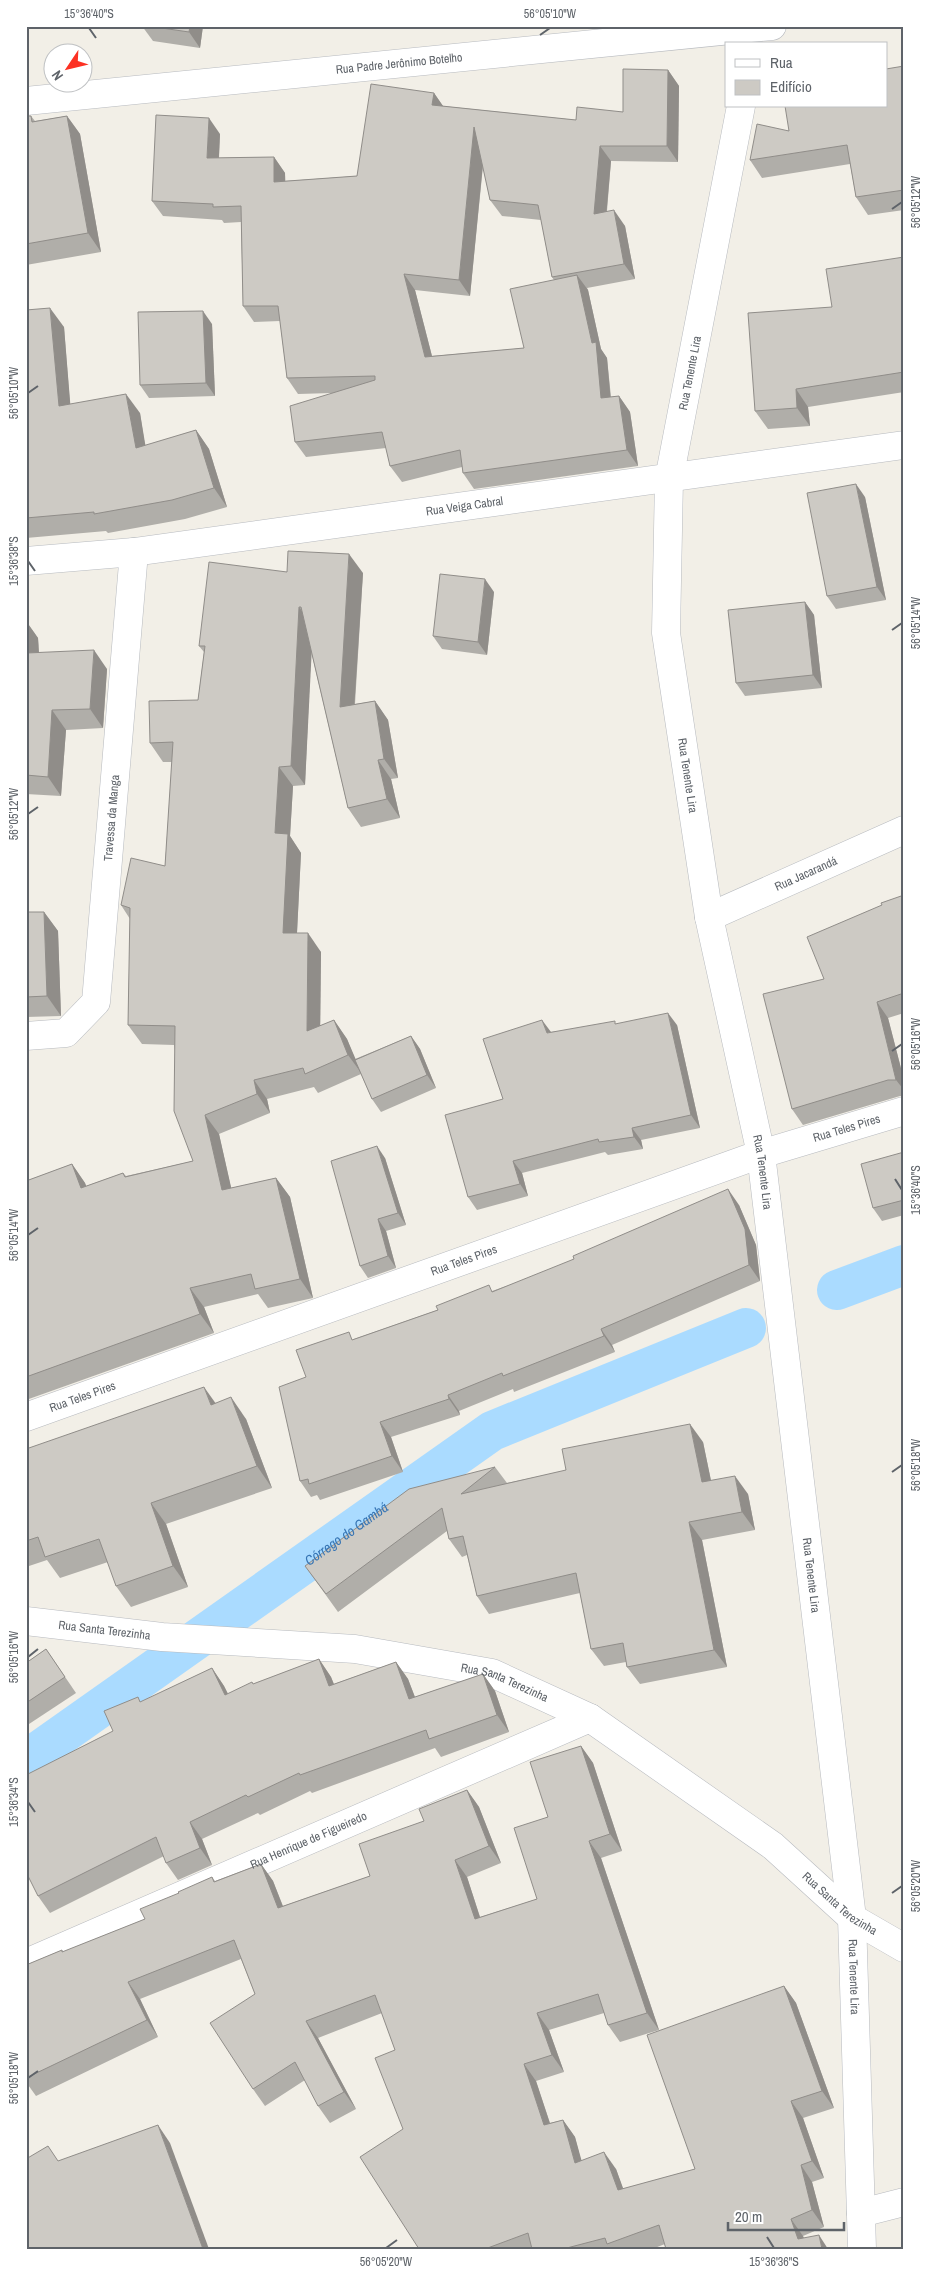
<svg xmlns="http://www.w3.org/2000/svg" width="930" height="2275" viewBox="0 0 930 2275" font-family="'Archivo Narrow',sans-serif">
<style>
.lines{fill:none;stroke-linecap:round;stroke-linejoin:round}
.canal{stroke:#aadbff;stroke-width:40}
.street-casing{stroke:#b7babf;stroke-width:29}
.street{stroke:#fff;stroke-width:28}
.wall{fill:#b0aea9;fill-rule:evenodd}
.shaded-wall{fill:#908d89}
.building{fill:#cdcac4;stroke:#908d89}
.ticks{fill:none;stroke:#5e6369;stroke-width:2}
.labels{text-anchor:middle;stroke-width:4.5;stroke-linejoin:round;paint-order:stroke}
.street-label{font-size:12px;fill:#5e6369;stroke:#fff}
.water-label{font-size:14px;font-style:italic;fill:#3775b4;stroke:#fff}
.neatline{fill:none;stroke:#5e6369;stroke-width:2}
.ticks-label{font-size:12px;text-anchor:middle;fill:#5e6369}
</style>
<rect width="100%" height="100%" fill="#f2efe7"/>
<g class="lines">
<g class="canal">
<polyline points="837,1290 904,1265"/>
<path id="s1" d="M 26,1760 L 492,1431 L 746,1328"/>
</g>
<defs>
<g id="street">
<path id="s2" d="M 26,101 L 772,26"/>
<path id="s3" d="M 741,106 L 669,479 L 666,633 L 709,917 L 761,1154 L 852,1918 L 862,2249"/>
<path id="s4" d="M 26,561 L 134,552 L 904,445"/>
<path id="s5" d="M 709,917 L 904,830"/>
<path id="s6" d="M 26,1036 L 66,1033 L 96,1002 L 134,552"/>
<path id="s7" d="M 26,1417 L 761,1154 L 904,1111"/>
<path id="s8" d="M 26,1621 L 162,1637 L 355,1649 L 492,1673 L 590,1718 L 773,1846 L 852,1918 L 904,1948"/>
<path id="s9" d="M 26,1963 L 590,1718"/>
<polyline points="861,2213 904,2202"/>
</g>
</defs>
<use href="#street" class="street-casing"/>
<use href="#street" class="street"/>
</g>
<g class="wall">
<polygon points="142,26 203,26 200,48 153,41"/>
<polygon points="904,66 904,210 868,215 856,197 850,164 762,178 750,160 789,131"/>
<path d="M 668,70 L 679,86 L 678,162 L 611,161 L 607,211 L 625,226 L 635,279 L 587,288 L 588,290 L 601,349 L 607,358 L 611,397 L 619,396 L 630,412 L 638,466 L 474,489 L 463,473 L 462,467 L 402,482 L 390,466 L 386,448 L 306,457 L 295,442 L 332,393 L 298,394 L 287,378 L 280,321 L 254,322 L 243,306 L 241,222 L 224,223 L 222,220 L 163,216 L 152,201 L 220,134 L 219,158 L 274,157 L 285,173 L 285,181 L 357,176 L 434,93 L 443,106 L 576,120 L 623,112 ZM 483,166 L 490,200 L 502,216 L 541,220 L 552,277 L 554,280 L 524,348 L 432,356 L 415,290 L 470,296 Z"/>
<polygon points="26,116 31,116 35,121 67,116 80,134 101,252 26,265"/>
<polygon points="904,257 904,392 808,407 810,426 768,429 755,411 832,307"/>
<polygon points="26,310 64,327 70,404 140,413 145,446 196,430 209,449 227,507 185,519 108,533 106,531 26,538"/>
<polygon points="212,324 215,396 149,398 140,385"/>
<polygon points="865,497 886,600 836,609 827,596"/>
<polygon points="287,572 363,573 355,704 375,701 388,720 398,778 391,779 400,818 361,827 348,808 311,651 305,785 293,786 290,836 301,853 297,933 321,952 320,1026 334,1020 347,1039 355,1059 411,1036 420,1049 436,1088 381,1112 372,1099 361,1074 318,1093 314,1087 267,1099 270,1113 219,1134 231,1188 276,1178 290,1197 313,1298 268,1308 258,1294 204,1307 214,1333 26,1400 26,1181 72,1164 85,1183 86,1186 123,1173 126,1176 193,1161 174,1045 142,1044 128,1025 130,919 121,905 165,866 172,762 163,762 150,743 198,700 204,652 199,646"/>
<polygon points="494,592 487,655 442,649 433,636"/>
<polygon points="805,602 814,615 822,688 745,696 736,683"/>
<polygon points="26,621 38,638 39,652 107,669 103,728 66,730 61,796 26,794"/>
<polygon points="26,878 28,912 44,912 58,931 61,1016 26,1017"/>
<polygon points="904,895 904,1013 888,1018 904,1080 904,1096 900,1096 803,1125 792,1109 882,905"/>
<polygon points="617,1024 677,1025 700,1128 641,1140 643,1149 608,1155 605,1152 522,1173 528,1196 477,1210 468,1197 503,1099 551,1032"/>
<polygon points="904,1152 904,1215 882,1221 873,1208"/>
<polygon points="385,1158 406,1225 386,1231 396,1268 368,1278 360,1266"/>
<polygon points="739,1205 756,1245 760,1281 612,1345 615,1352 514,1392 513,1389 459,1411 460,1415 391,1437 403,1472 320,1500 317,1495 311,1497 300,1481 306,1377 354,1339"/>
<polygon points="216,1403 246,1419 272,1488 166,1524 188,1587 131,1607 116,1586 108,1562 60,1578 47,1560 26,1567 26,1449"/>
<polygon points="703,1442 711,1481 748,1494 755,1530 702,1540 727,1667 640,1684 627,1667 626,1662 604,1666 591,1649 580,1593 489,1614 477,1596 467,1555 462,1557 449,1539 447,1531 338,1612 305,1566 495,1467 507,1483"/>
<polygon points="46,1649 76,1693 26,1726 26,1663"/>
<polygon points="319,1659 331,1677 334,1684 396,1662 408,1679 415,1697 483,1674 495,1691 509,1732 441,1757 435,1748 312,1793 310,1791 260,1815 258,1813 202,1839 212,1865 178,1880 166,1863 164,1856 50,1913 38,1896 113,1731 142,1702 212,1668 224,1686 228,1694"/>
<polygon points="581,1746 593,1763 622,1851 601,1858 659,2030 620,2042 608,2025 604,2013 549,2030 564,2072 536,2081 550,2123 563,2120 575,2137 581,2161 616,2169 623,2189 695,2169 784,1986 796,2003 834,2108 803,2118 824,2178 812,2182 824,2227 803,2236 804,2238 828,2249 665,2244 652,2249 419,2249 403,2129 395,2050 382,2013 318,2038 356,2109 330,2123 318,2106 305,2080 265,2106 253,2089 255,1994 241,1959 140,1999 158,2037 36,2096 26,2082 26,1965 62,1950 63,1952 145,1919 179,1893 212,1877 215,1881 261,1864 273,1881 283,1906 370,1876 424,1821 467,1790 479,1807 501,1863 467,1877 480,1917 537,1899 548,1817"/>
</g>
<g class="shaded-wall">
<polygon points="190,26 203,26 200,48 189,32"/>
<polygon points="668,70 679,86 678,162 667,146"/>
<polygon points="434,93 445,109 432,105"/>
<polygon points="67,116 80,134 101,252 88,233"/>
<polygon points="209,118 220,134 218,174 207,158"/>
<polygon points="474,127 485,143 470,296 459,280"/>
<polygon points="600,146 611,161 605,229 594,214"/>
<polygon points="274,157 285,173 286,198 274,182"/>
<polygon points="614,210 625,226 635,279 624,264"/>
<polygon points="404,274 415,290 436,372 425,357"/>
<polygon points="577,275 588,290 601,349 607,358 612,414 601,398 592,343"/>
<polygon points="50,308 64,327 72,425 59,406"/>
<polygon points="203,311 212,324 215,396 206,383"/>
<polygon points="796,389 808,407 810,426 797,408"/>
<polygon points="126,394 140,413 149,467 136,448"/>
<polygon points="619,396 630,412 638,466 627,450"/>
<polygon points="196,430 209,449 227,507 214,488"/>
<polygon points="856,484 865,497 886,600 877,587"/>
<polygon points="349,554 363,573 353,726 340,707"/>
<polygon points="485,579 494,592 487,655 478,642"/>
<polygon points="805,602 814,615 822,688 813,675"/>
<polygon points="299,607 313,626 305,785 291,766"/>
<polygon points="26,621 38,638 40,672 27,653"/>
<polygon points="94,650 107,669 103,728 90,709"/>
<polygon points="375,701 388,720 398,778 384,759"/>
<polygon points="52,710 66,730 61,796 48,777"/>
<polygon points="378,760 391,779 400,818 387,799"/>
<polygon points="279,767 293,786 290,836 301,853 296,952 283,933 275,833"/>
<polygon points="26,878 27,879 28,932 26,929"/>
<polygon points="44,912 58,931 61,1016 47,996"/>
<polygon points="308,933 321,952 320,1050 307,1031"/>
<polygon points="877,1002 888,1018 904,1080 904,1090 896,1080"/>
<polygon points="668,1013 677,1025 700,1128 691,1115"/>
<polygon points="334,1020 347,1039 362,1074 348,1055"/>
<polygon points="542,1020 551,1032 547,1033"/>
<polygon points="411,1036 420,1049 436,1088 427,1075"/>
<polygon points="254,1080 267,1099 270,1113 257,1094"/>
<polygon points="205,1115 219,1134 236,1209 222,1190"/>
<polygon points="632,1128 641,1140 643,1149 634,1137"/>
<polygon points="377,1146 385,1158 406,1225 398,1213"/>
<polygon points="513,1161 522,1173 528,1196 520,1184"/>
<polygon points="72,1164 85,1183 94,1207 81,1188"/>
<polygon points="276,1178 290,1197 313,1298 300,1279"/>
<polygon points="728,1189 739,1205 756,1245 760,1281 749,1265"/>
<polygon points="378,1219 386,1231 396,1268 388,1256"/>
<polygon points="190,1288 204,1307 214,1333 200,1314"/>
<polygon points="601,1329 612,1345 615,1352 604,1336"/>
<polygon points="204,1387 219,1408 211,1405"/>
<polygon points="448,1395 459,1411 460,1415 449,1399"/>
<polygon points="231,1397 246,1419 272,1488 257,1466"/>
<polygon points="380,1422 391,1437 403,1472 392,1456"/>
<polygon points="690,1424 703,1442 715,1500 702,1482"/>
<polygon points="735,1476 748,1494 755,1530 742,1512"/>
<polygon points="151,1503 166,1524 188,1587 173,1566"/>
<polygon points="689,1522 702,1540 727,1667 714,1650"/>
<polygon points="319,1659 331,1677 341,1703 329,1686"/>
<polygon points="396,1662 408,1679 422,1716 409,1699"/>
<polygon points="212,1668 224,1686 237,1712 225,1695"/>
<polygon points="483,1674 495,1691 509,1732 497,1715"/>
<polygon points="581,1746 593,1763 622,1851 610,1834"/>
<polygon points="467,1790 479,1807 501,1863 489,1846"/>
<polygon points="190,1822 202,1839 212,1865 200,1848"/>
<polygon points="589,1841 601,1858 659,2030 647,2013"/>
<polygon points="455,1860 467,1877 486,1936 475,1919"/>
<polygon points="261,1864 273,1881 290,1925 278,1908"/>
<polygon points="128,1982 140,1999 158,2037 147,2020"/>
<polygon points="784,1986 796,2003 834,2108 822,2091"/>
<polygon points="537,2013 549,2030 564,2072 552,2055"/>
<polygon points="306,2021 318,2038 356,2109 344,2092"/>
<polygon points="524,2064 536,2081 556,2142 544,2125"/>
<polygon points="791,2101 803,2118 824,2178 812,2161"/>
<polygon points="563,2120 575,2137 587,2180 575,2163"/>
<polygon points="158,2125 170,2143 209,2249 203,2249"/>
<polygon points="604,2152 616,2169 630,2207 618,2190"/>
<polygon points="801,2165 812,2182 824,2227 812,2210"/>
<polygon points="791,2219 803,2236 807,2249 798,2239"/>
<polygon points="819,2235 828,2249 822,2249"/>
</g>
<g class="building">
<polygon points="148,26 190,26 189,32"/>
<polygon points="904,66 904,190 856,197 847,145 750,160 757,124 789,131 785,106 886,106 886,69"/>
<polygon points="623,69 668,70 667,146 600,146 594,214 614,210 624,264 552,277 538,205 490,200 474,127 459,280 404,274 425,357 524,348 510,289 577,275 592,343 596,342 601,398 619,396 627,450 463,473 460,450 390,466 382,432 295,442 290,406 375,380 375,376 287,378 278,306 243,306 241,206 213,207 213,204 152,201 156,115 209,118 207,158 274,157 274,182 357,176 371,84 434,93 432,105 576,120 577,107 623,112"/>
<polygon points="26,116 31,116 32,122 67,116 88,233 26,244"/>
<polygon points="904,257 904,372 796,389 797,408 755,411 748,313 832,307 826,269"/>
<polygon points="50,308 59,406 126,394 136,448 196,430 214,488 172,500 94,514 94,512 26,518 26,310"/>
<polygon points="203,311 206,383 140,385 138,312"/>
<polygon points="856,484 877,587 827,596 807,493"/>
<polygon points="288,551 349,554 340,707 375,701 384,759 378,760 387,799 348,808 301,607 299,607 291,766 279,767 275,833 288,834 283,933 308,933 307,1031 334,1020 348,1055 305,1074 303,1068 254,1080 257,1094 205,1115 222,1190 276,1178 300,1279 255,1289 251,1274 190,1288 200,1314 26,1377 26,1181 72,1164 81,1188 123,1173 125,1177 193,1161 174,1111 175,1026 128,1025 130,908 121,905 131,858 165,866 173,742 150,743 149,701 198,700 205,646 199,646 209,562 287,572"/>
<polygon points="440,574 485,579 478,642 433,636"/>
<polygon points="805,602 813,675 736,683 728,610"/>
<polygon points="26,646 27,653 94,650 90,709 52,710 48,777 26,775"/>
<polygon points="904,895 904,993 877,1002 896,1080 888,1080 792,1109 763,994 824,979 807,937 882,905 881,903"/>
<polygon points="26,912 44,912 47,996 26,997"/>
<polygon points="668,1013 691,1115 632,1128 634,1137 599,1142 598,1139 513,1161 520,1184 468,1197 445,1115 503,1099 483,1039 542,1020 547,1033 615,1021 615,1024"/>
<polygon points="411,1036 427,1075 372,1099 355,1060"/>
<polygon points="377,1146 398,1213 378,1219 388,1256 360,1266 331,1161"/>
<polygon points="904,1152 904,1200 873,1208 861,1164"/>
<polygon points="728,1189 745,1229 749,1265 601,1329 604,1336 503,1376 502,1373 448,1395 449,1399 380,1422 392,1456 309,1484 308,1479 300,1481 279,1387 306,1377 296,1350 349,1332 352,1340 438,1310 436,1306 489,1285 492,1292 574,1259 573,1256"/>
<polygon points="204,1387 211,1405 231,1397 257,1466 151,1503 173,1566 116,1586 99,1539 45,1557 38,1537 26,1541 26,1449"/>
<polygon points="690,1424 702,1482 735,1476 742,1512 689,1522 714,1650 627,1667 623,1643 591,1649 576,1573 477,1596 463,1536 449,1539 442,1508 326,1594 305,1566 409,1489 495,1467 461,1494 566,1470 562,1449"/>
<polygon points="46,1649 65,1677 26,1703 26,1663"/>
<polygon points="319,1659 329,1686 396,1662 409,1699 483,1674 497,1715 429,1739 426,1730 300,1775 299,1773 248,1797 246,1795 190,1822 200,1848 166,1863 156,1837 38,1896 26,1872 26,1775 113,1731 104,1711 138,1697 140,1702 212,1668 225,1695 252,1682 253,1684"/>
<polygon points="581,1746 610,1834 589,1841 647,2013 608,2025 598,1994 537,2013 552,2055 524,2064 544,2125 563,2120 575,2163 604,2152 618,2190 695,2169 647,2035 784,1986 822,2091 791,2101 812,2161 801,2165 812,2210 791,2219 798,2239 819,2235 822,2249 666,2249 659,2225 607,2244 605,2238 563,2249 532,2249 528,2233 485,2249 419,2249 360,2157 403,2129 375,2058 395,2050 375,1995 306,2021 344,2092 318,2106 295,2062 253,2089 210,2023 255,1994 234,1940 128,1982 147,2020 26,2078 26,1965 62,1950 62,1952 145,1919 140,1909 179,1893 178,1892 212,1877 214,1882 261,1864 278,1908 370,1876 359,1844 424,1821 419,1809 467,1790 489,1846 455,1860 475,1919 537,1899 514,1828 548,1817 530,1762"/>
<polygon points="158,2125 203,2249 26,2249 26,2159 48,2146 58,2161"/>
</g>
<path class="ticks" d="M 89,28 L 96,38M 540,35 L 550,28M 892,209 L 902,202M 28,393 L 38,386M 28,561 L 35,571M 892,630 L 902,623M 28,814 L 38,807M 892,1051 L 902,1044M 895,1179 L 902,1190M 28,1235 L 38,1228M 892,1472 L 902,1465M 28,1657 L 38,1649M 28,1802 L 35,1812M 892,1893 L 902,1886M 28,2078 L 38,2071M 767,2237 L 774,2248M 386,2248 L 397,2240"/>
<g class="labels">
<g class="street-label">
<text dy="4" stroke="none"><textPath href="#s2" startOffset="375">Rua Padre Jerônimo Botelho</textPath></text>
<text transform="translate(690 373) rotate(-79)" y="4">Rua Tenente Lira</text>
<text dy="4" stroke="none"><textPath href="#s4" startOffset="442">Rua Veiga Cabral</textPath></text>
<text dy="4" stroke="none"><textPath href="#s3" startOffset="678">Rua Tenente Lira</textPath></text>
<text dy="4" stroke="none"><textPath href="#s6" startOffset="268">Travessa da Manga</textPath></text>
<text dy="4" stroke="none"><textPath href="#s5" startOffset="106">Rua Jacarandá</textPath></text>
<text dy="4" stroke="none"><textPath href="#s7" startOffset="870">Rua Teles Pires</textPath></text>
<text dy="4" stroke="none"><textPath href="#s3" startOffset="1082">Rua Tenente Lira</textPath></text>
<text dy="4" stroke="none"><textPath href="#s7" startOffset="465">Rua Teles Pires</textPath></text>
<text dy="4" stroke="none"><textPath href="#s7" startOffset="60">Rua Teles Pires</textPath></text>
<text dy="4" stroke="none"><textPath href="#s3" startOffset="1488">Rua Tenente Lira</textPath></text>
<text dy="4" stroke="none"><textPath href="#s8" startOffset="79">Rua Santa Terezinha</textPath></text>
<text dy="4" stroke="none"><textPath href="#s8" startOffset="484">Rua Santa Terezinha</textPath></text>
<text dy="4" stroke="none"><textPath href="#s9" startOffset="308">Rua Henrique de Figueiredo</textPath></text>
<text dy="4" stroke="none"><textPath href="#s8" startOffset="889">Rua Santa Terezinha</textPath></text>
<text dy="4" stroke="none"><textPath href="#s3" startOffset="1892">Rua Tenente Lira</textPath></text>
</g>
<g class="water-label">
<text dy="5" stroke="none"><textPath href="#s1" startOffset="392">Córrego do Gambá</textPath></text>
</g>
</g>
<rect width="930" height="2275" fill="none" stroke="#ffffff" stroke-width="55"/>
<rect x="725" y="42" width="162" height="65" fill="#ffffff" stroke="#bfc1c3"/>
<rect x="735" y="59" width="25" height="8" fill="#ffffff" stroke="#bfc1c3"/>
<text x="770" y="68" font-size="15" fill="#5e6369">Rua</text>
<rect x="735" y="80" width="25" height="15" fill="#cdcac4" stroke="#bfc1c3"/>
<text x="770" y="92" font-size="15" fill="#5e6369">Edifício</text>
<g transform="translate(68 68) rotate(235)"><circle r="24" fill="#ffffff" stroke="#bfc1c3"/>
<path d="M0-4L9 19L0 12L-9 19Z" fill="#fc3123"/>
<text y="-8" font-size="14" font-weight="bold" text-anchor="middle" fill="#5e6369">N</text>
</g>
<path d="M728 2222v8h116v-8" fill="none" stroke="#5e6369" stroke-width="2.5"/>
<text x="735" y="2222" font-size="15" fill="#5e6369" stroke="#ffffff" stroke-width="4" paint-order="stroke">20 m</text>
<rect x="28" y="28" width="874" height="2220" class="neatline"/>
<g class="ticks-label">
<text x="89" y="18">15°36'40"S</text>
<text x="550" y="18">56°05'10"W</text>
<text transform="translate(916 202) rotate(-90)" y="4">56°05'12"W</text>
<text transform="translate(14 393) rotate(-90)" y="4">56°05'10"W</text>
<text transform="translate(14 561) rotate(-90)" y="4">15°36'38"S</text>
<text transform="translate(916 623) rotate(-90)" y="4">56°05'14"W</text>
<text transform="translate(14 814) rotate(-90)" y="4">56°05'12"W</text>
<text transform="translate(916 1044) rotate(-90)" y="4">56°05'16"W</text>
<text transform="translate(916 1190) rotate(-90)" y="4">15°36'40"S</text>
<text transform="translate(14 1235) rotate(-90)" y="4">56°05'14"W</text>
<text transform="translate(916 1465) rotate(-90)" y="4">56°05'18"W</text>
<text transform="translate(14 1657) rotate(-90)" y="4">56°05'16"W</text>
<text transform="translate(14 1802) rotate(-90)" y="4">15°36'34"S</text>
<text transform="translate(916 1886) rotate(-90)" y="4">56°05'20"W</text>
<text transform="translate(14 2078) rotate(-90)" y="4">56°05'18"W</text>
<text x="386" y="2266">56°05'20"W</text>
<text x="774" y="2266">15°36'36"S</text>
</g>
</svg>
